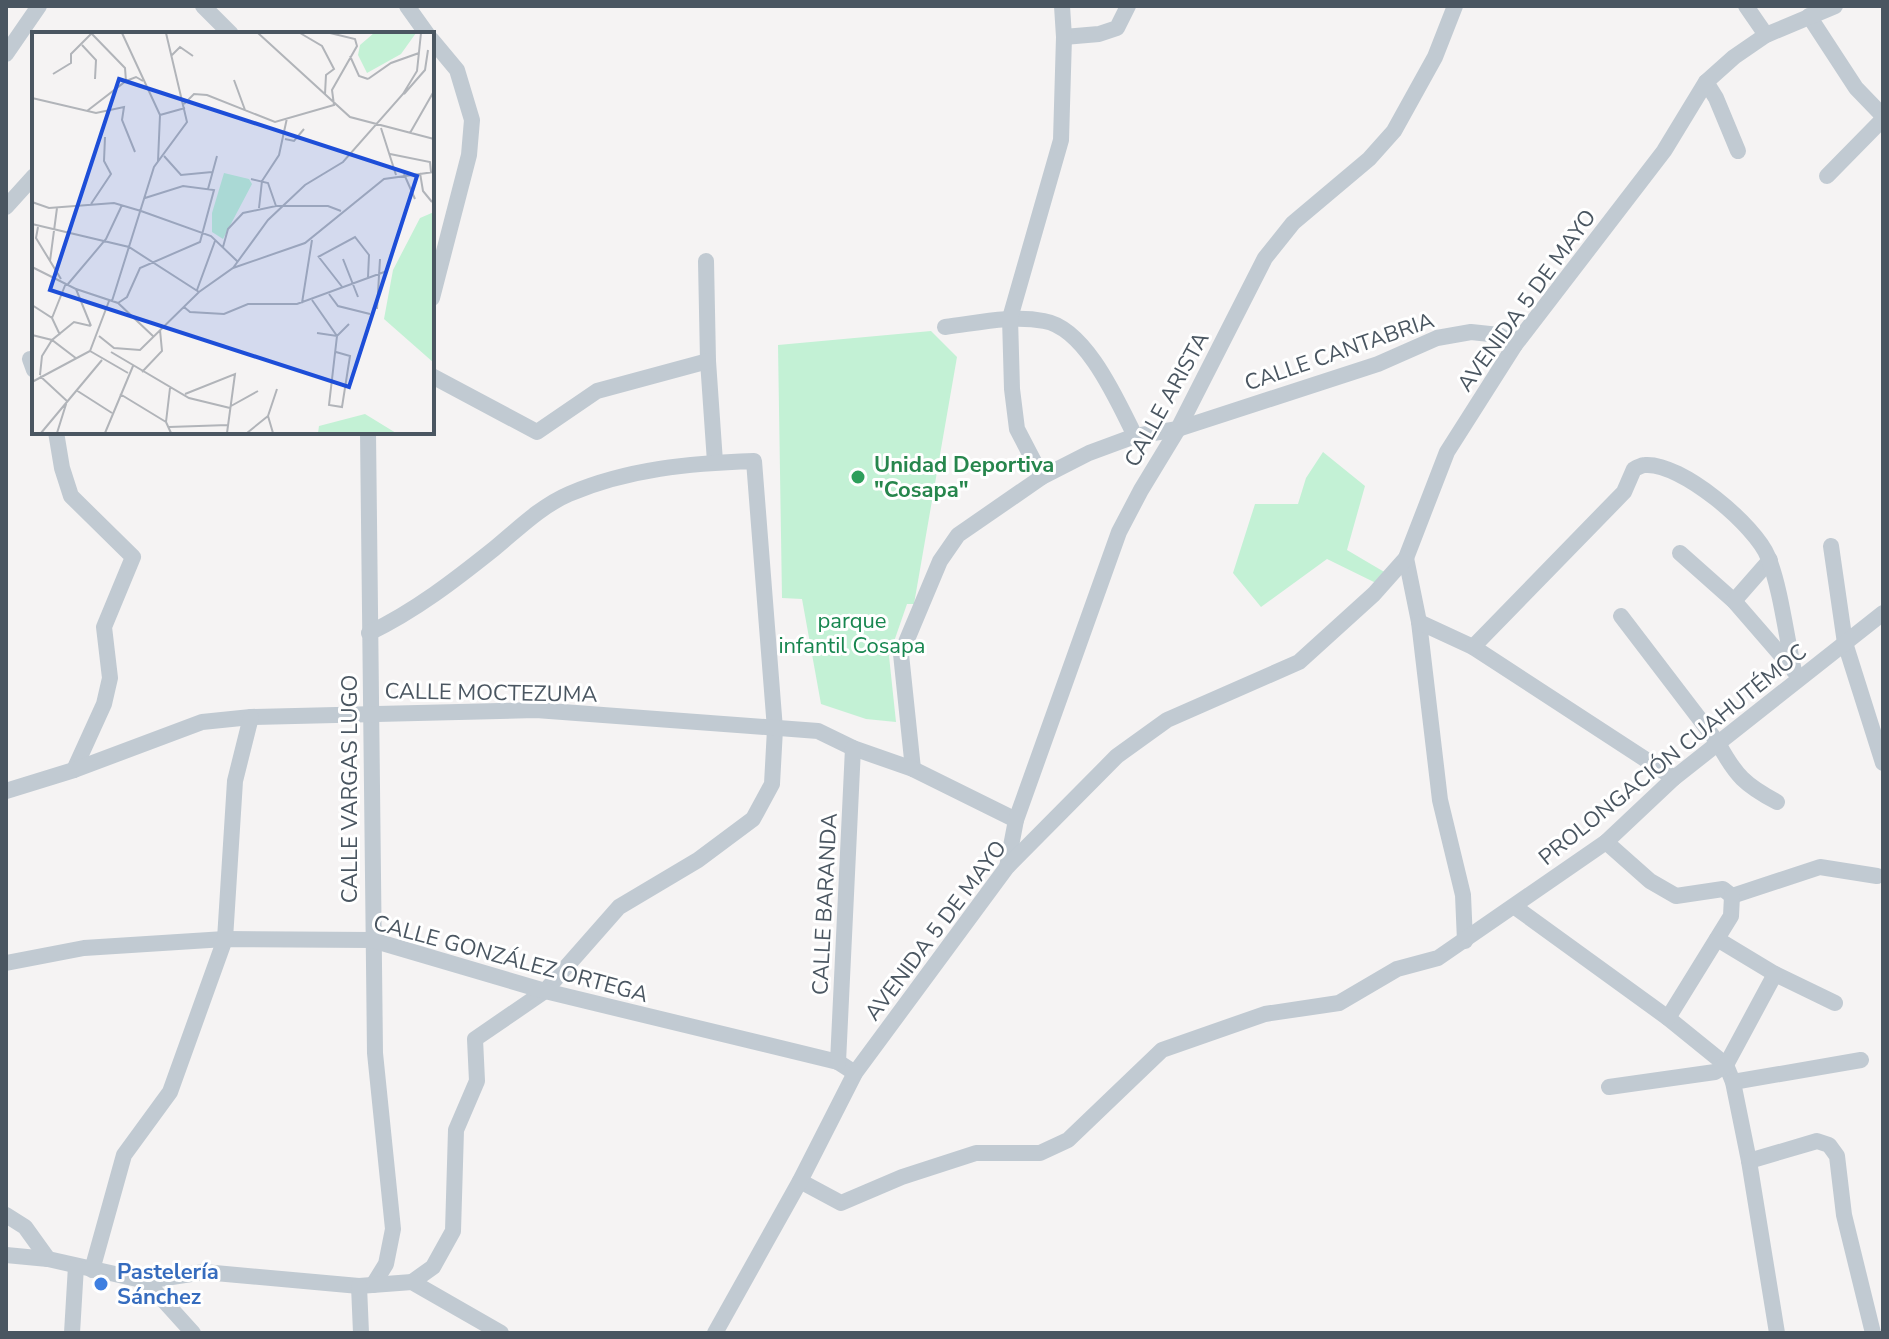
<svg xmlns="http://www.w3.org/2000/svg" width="1889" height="1339" viewBox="0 0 1889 1339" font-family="'Nunito Sans',sans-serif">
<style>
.green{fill:#c3f1d5}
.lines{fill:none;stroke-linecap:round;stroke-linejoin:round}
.street{stroke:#c1cad2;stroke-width:16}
.leisure-dot{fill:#2e9e5b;stroke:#fff;stroke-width:3}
.shop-dot{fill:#3f7fe0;stroke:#fff;stroke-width:3}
.labels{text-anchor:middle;stroke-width:6;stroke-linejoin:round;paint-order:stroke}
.street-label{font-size:22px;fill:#4a5661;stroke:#fff}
.leisure-label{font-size:22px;font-weight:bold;fill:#27864d;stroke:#fff;text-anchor:start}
.park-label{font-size:22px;fill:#17864f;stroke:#fff}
.shop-label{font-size:22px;font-weight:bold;fill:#366cbe;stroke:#fff;text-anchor:start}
.inset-road{fill:none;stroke:#b1b4b9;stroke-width:2}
.view{fill:#1d4ed8;fill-opacity:0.15;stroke:#1d4ed8;stroke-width:4}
.inset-edge{fill:none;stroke:#4a5661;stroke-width:4}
</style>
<rect width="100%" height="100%" fill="#f5f3f3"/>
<g class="green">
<polygon points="931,331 957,357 914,604 907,604 889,656 896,722 866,719 821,704 802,599 782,598 778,345"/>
<polygon points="1323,452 1365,486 1347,550 1386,573 1378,584 1327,559 1261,607 1233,573 1255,504 1298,504 1306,478"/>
</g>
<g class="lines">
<g class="street">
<polyline points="203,6 231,34"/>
<polyline points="407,6 427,34"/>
<polyline points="1746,6 1766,35"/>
<polyline points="1809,16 1856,88 1883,116"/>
<polyline points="1064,37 1099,34 1117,28 1128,6"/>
<polyline points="432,40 457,70 472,120 469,155 432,298"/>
<polyline points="6,54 39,6"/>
<polyline points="1706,82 1716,98 1738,151"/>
<polyline points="1827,176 1883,119"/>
<polyline points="6,207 34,176"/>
<polyline points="706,261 708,361 715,462"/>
<path d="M 945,327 C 978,323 1011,315 1044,321 C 1086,328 1118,402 1135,436"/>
<polyline points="30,359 34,370"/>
<polyline points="432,376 537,432 597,391 708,361"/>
<polyline points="56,432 62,468 71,496 133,557 104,627 110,678 104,704 74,770"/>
<polyline points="368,432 375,1053 393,1229 386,1264 373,1285"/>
<polyline points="1042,477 1017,429 1012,389 1010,318 1061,140 1064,37 1062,6"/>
<polyline points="1831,546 1845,643 1883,763"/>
<polyline points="1680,553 1734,601 1793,669"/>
<polyline points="1406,558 1419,622 1440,800 1463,895 1465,941"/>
<polyline points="1734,601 1770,560"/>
<path d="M 1621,616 L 1718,743 C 1736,776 1745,785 1777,802"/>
<polyline points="1419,622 1473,647 1674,778"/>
<path d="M 369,633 C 415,611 455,580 495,548 C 518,529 541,506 569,494 C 627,469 691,463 754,461 L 775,729 L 772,784 L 753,819 L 698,860 L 619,907 L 545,991 L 475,1039 L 477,1081 L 456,1130 L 453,1231 L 433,1267 L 412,1282"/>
<path d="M 1473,647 L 1624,492 L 1634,469 C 1637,468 1641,465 1645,465 C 1681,462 1756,526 1768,557 C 1781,589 1786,636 1794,671"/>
<polyline points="913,769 901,654 940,561 958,535 1042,477 1089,453 1135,436 1178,429 1378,364 1437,338 1471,332 1499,335 1515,345"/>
<polyline points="6,791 74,770 202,722 251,717 536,710 818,731 853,748 913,769 1016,820"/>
<polyline points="1606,842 1650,881 1676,896 1723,889 1732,896"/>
<polyline points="1007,867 1016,820 1119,532 1141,490 1178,429 1265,258 1293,223 1369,159 1394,131 1435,57 1455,6"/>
<polyline points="1732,896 1820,867 1877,876"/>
<polyline points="1515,907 1668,1018 1726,1065 1733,1082 1749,1161 1777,1333"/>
<polyline points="1717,939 1775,974 1835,1003"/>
<polyline points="6,963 84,948 225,939 372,940 545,991 838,1062 855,1073"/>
<polyline points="1668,1018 1731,916 1732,896"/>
<polyline points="838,1062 853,748"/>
<polyline points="1733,1082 1861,1060"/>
<polyline points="1609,1087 1715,1072 1726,1065 1775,974"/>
<polyline points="1749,1161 1817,1141 1829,1145 1837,1156 1844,1215 1873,1333"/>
<polyline points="800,1181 841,1203 902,1177 976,1153 1040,1153 1068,1140 1162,1050 1265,1014 1339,1003 1397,969 1438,958 1606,842 1674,778 1883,613"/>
<polyline points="6,1215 25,1227 48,1259"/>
<polyline points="6,1255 48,1259 146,1281 193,1333"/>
<polyline points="92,1270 124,1155 170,1092 225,939 235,781 251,717"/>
<polyline points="146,1281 204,1272 359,1286 412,1282 501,1333"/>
<polyline points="359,1286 361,1333"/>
<polyline points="72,1333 76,1266"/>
<polyline points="715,1333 800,1181 855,1073 1007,867 1117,756 1167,720 1299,662 1374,594 1406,558 1447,452 1515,345 1664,151 1706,82 1734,57 1766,35 1835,6"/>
</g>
</g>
<circle class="leisure-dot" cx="858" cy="477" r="8"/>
<circle class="shop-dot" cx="101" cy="1284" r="8"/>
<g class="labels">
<g class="street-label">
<text transform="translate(1526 300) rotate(-54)" y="8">AVENIDA 5 DE MAYO</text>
<text transform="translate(1339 351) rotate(-19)" y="8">CALLE CANTABRIA</text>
<text transform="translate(1166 399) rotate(-61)" y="8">CALLE ARISTA</text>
<text transform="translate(491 692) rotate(1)" y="8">CALLE MOCTEZUMA</text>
<text transform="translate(1672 754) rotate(-39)" y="8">PROLONGACIÓN CUAHUTÉMOC</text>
<text transform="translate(349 789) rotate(-90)" y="8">CALLE VARGAS LUGO</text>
<text transform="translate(824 904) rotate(-87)" y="8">CALLE BARANDA</text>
<text transform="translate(935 930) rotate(-53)" y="8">AVENIDA 5 DE MAYO</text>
<text transform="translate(511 958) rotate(15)" y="8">CALLE GONZÁLEZ ORTEGA</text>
</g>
<g class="leisure-label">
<text x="874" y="472">Unidad Deportiva<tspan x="874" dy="25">"Cosapa"</tspan></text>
</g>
<g class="park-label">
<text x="852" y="628">parque<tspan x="852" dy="25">infantil Cosapa</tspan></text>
</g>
<g class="shop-label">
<text x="117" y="1279">Pastelería<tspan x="117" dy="25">Sánchez</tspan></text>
</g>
</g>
<g transform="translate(32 32)">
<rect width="402" height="402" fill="#f5f3f3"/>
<path d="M 342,1 L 384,1 L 369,22 L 335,41 L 326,23 L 328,13 ZM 192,141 L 217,147 L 220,152 L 191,207 L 180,200 L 180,181 ZM 402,180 L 402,331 L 352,287 L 361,238 L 388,186 ZM 333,382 L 364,401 L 286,401 L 287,394 Z" fill="#c3f1d5"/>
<path class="inset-road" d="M 90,1 L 128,83 L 126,129M 226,1 L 318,85 L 402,107M 268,1 L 290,14 L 302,37 L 294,43 L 293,62M 60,2 L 93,36 L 94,49M 50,13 L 64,28 L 63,47M 140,23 L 148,15 L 161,24M 318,24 L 327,44 L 336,47M 21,42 L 39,31 L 39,22 L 60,1M 336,47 L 359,31 L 387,21M 202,48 L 213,78M 372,62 L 393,38 L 396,18M 0,66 L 64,81 L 92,75 L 90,88 L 103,120M 152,72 L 162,62 L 175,63 L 243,90 L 302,73 L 300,58 L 325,14 L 323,7 L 298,1M 55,79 L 94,49 L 104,45 L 111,49M 128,83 L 153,76M 349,96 L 364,143M 378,101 L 402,59M 253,107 L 262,109 L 272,97M 358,122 L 398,130 L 399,140M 132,124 L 149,143 L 180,140M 388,141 L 391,159 L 400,170M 372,142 L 383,167M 219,147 L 236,151 L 244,174M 176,157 L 185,124M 0,170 L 17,176 L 82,171 L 109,179 L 179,204 L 205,229M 59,172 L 79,142 L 72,129 L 73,105M 227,176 L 230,149 L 247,123 L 255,86M 0,192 L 97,215 L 167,260M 6,195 L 4,206 L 29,247M 191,215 L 196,197 L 211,181 L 244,174 L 296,174 L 309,179M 286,224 L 311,256M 286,225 L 323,205 L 337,223 L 336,245M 311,227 L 326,265M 18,229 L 25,176M 0,235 L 44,257 L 59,294M 201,236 L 236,188 L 273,153 L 311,130 L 371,62 L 385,39 L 389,1M 36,252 L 74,207 L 90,173M 44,257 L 86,271 L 122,305M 165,258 L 183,209M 297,262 L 306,274 L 338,282M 280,268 L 305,304 L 297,373 L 310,375 L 318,324 L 304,320M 80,269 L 122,135 L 155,90 L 134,1M 86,271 L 95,265 L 108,236 L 168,210 L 182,158 L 151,154 L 113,166M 270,271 L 280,208M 0,273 L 20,286 L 28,303M 152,275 L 158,280 L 192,282 L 216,272 L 265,272 L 355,239M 345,277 L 348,227M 20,286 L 34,251M 285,301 L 305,304 L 317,292M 0,303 L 20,308 L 45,327M 67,304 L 82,316 L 108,318 L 167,260 L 201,236 L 273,211 L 352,147 L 402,140M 58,319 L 96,341M 79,320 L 157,366 L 198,376M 110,340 L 130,319 L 128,298M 8,343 L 10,324 L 20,308 L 42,290 L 59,294M 8,344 L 35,369 L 25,401M 0,350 L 58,319 L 77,269M 138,356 L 134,390 L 139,401M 44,358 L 80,381M 88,362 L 134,390M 153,362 L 203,342 L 195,401M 199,374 L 226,359M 137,395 L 196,393M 9,401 L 70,328M 73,401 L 101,334M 215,401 L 236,384M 241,401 L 236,384 L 245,357"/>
<path class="view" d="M 87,47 L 385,144 L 317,355 L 18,258 Z"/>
<rect width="402" height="402" class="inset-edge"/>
</g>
<rect width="1889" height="1339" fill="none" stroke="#4a5661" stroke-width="16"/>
</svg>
